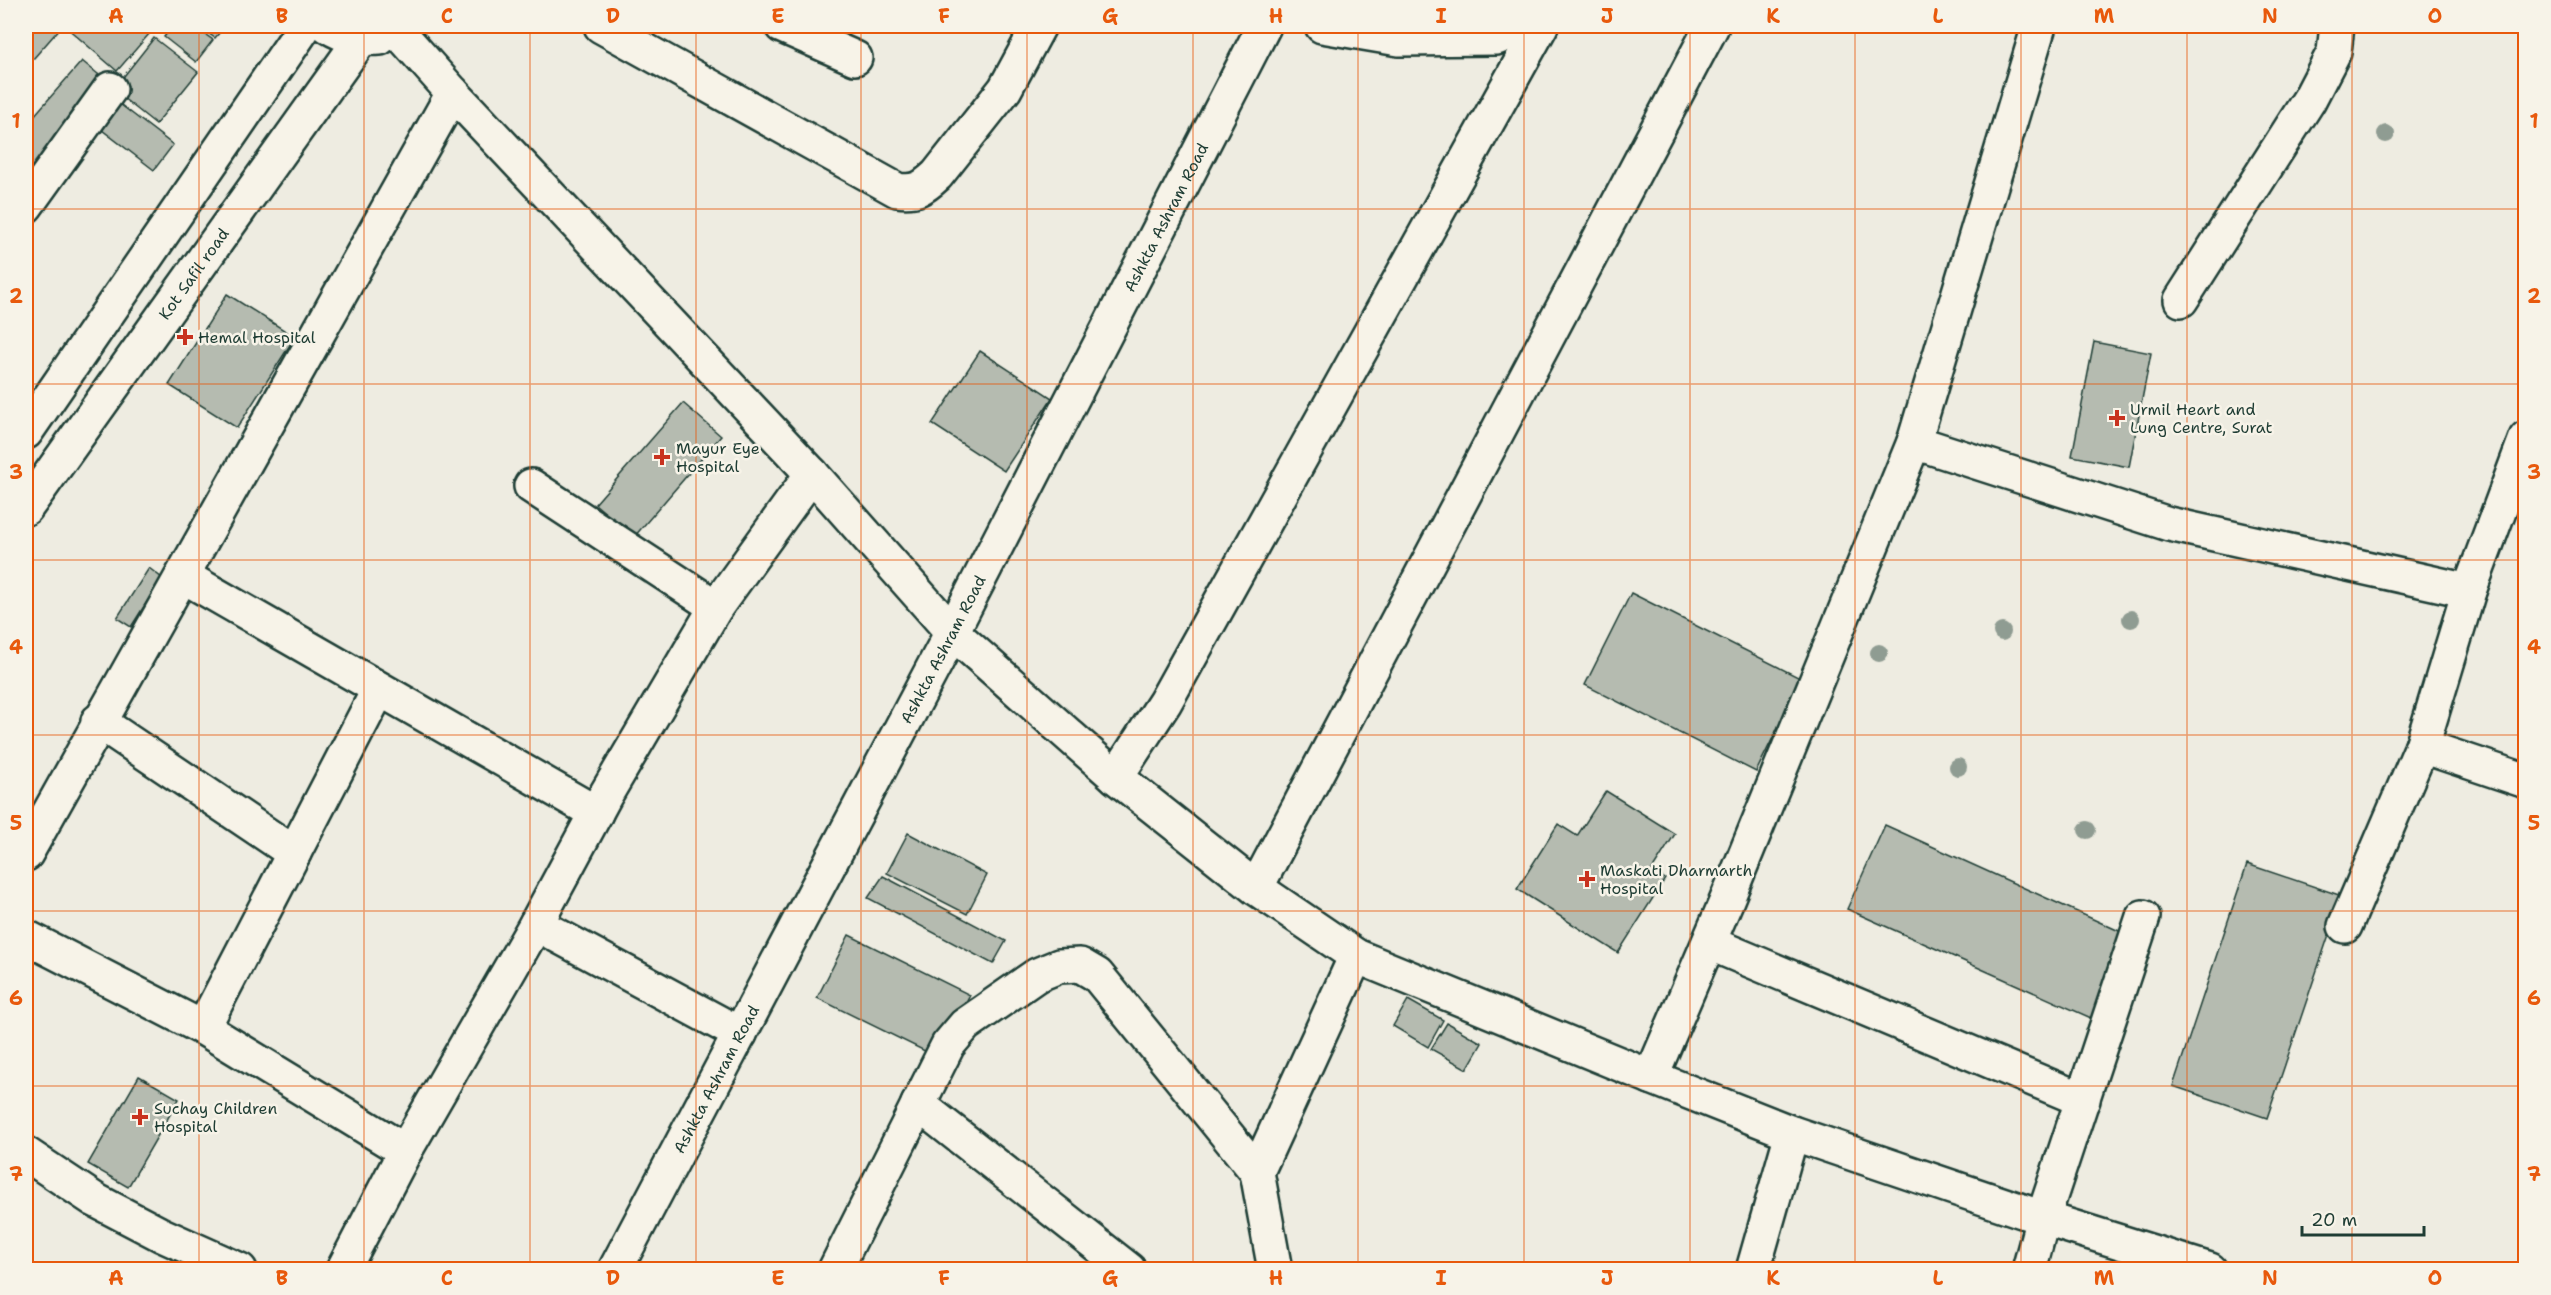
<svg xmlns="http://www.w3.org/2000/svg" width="2551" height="1295" viewBox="0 0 2551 1295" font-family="'Shantell Sans',sans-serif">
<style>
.building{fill:#b5bbb0;stroke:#1f3d34;stroke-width:1.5}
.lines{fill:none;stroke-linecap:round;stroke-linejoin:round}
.minor-casing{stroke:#1f3d34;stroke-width:38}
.major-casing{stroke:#1f3d34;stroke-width:38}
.minor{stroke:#f7f3e8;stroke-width:33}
.major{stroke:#f7f3e8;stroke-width:33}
.tree{fill:#8f9c92}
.grid{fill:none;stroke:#e8590c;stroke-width:1.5;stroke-opacity:0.55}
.poi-dot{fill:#c8321e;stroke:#f7f3e8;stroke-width:2}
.labels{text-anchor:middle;stroke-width:5;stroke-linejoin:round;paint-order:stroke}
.street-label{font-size:16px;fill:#1f3d34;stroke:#f7f3e8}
.poi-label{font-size:16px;fill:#1f3d34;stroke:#f7f3e8;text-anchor:start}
.neatline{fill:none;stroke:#e8590c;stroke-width:2}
.grid-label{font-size:20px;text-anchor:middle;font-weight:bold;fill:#e8590c}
</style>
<rect width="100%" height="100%" fill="#eeece1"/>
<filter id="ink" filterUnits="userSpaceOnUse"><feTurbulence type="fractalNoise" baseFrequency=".0167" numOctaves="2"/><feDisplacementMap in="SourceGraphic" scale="12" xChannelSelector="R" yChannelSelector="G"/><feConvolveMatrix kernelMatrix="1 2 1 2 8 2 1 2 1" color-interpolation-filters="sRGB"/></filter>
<g filter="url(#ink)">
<g class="building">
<polygon points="26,26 62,26 26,67"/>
<polygon points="67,26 156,26 117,71 66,27"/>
<polygon points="173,26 193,26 213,40 196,62 164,37"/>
<polygon points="198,26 225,26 215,38"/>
<polygon points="154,38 198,72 156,124 113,90"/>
<polygon points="82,61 109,83 26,181 26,125"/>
<polygon points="112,98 173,145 154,170 93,123"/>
<polygon points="227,294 295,337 237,428 169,385"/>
<polygon points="2094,342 2151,353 2129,467 2072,456"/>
<polygon points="980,351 1052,398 1004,471 932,424"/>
<polygon points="683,403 721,436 634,537 595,504"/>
<polygon points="149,568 162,578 131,627 117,618"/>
<polygon points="1631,593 1802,679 1756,772 1585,685"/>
<polygon points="1606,791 1675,834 1652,870 1665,879 1618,953 1517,889 1558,824 1577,836"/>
<polygon points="1885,825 2128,935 2091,1018 1847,909"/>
<polygon points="908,833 987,875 967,914 887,873"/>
<polygon points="2247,864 2342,896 2267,1118 2173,1086"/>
<polygon points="883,876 1006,941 993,964 868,898"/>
<polygon points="849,935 970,995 939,1058 817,998"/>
<polygon points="1408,1000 1443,1020 1428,1047 1393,1026"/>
<polygon points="1447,1023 1482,1043 1467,1069 1431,1049"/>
<polygon points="139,1076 179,1099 128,1187 88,1164"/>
</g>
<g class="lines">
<defs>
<g id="minor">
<path d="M 601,26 L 897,190 C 916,193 923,188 937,175 L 1005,89 L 1039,26"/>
<polyline points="782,26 855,58"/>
<polyline points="1322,26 1399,39 1496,38 1527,26"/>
<polyline points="26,206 110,89"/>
<polyline points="2181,300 2309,100 2334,52 2337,26"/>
<polyline points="1914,442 2169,524 2469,591"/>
<polyline points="531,486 716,607"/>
<polyline points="183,576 596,813"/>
<polyline points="98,721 294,853"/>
<polyline points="2422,746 2526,781"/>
<polyline points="1116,777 1165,702 1541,26"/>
<polyline points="26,854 453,93"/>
<polyline points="1256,888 1712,26"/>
<polyline points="536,924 740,1034"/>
<polyline points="2345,926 2422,746 2469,591 2526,438"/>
<polyline points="26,937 203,1028 405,1151"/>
<polyline points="1709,943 2083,1100"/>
<polyline points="203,1028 379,689"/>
<polyline points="1651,1077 1726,902 1914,442 2039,26"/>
<polyline points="918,1104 1129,1270"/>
<polyline points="26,1154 95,1200 162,1235 240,1270"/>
<polyline points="343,1270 405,1151 536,924 605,796 716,607 812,474"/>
<path id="s1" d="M 615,1270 L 952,632 L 1264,26"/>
<polyline points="835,1270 948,1045 965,1025 1037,975 1059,966 1080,965 1097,975 1257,1172"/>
<polyline points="1275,1270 1257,1172 1356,956"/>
<polyline points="1753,1270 1792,1133"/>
<polyline points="2029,1270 2043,1218 2143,917"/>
</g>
<g id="major">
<path d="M 328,26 C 346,37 359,39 380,38"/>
<polyline points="397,30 453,93 812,474 952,632 1116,777 1256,888 1356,956 1651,1077 1792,1133 2043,1218 2210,1270"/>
<polyline points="26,432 305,26"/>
<path id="s2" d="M 26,508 L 361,39"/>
</g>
</defs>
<use href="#minor" class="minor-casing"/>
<use href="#major" class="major-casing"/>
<use href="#minor" class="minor"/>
<use href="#major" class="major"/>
</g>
<g class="tree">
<circle cx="2386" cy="134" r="9"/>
<circle cx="2131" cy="619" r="9"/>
<circle cx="2002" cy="632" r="9"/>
<circle cx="1879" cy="653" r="9"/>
<circle cx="1958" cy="767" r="9"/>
<circle cx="2087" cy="830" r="9"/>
</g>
</g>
<path class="grid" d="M 199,26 L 199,1270M 364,26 L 364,1270M 530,26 L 530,1270M 696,26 L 696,1270M 861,26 L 861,1270M 1027,26 L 1027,1270M 1193,26 L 1193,1270M 1358,26 L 1358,1270M 1524,26 L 1524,1270M 1690,26 L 1690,1270M 1855,26 L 1855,1270M 2021,26 L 2021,1270M 2187,26 L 2187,1270M 2352,26 L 2352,1270M 26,209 L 2526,209M 26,384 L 2526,384M 26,560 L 2526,560M 26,735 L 2526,735M 26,911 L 2526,911M 26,1086 L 2526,1086"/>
<g class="poi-dot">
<path d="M182 328h6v6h6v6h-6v6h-6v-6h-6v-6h6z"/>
<path d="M2114 409h6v6h6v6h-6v6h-6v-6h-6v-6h6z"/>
<path d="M659 448h6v6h6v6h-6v6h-6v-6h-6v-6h6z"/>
<path d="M1584 870h6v6h6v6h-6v6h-6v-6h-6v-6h6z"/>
<path d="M137 1108h6v6h6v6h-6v6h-6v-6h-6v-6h6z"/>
</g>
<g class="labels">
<g class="street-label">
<text dy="6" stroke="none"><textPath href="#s1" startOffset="1188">Ashkta Ashram Road</textPath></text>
<text dy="6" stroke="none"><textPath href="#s2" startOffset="288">Kot Safil road</textPath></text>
<text dy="6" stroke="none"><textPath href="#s1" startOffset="702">Ashkta Ashram Road</textPath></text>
<text dy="6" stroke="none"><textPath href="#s1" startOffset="216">Ashkta Ashram Road</textPath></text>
</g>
<g class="poi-label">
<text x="198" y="343">Hemal Hospital</text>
<text x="2130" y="415">Urmil Heart and<tspan x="2130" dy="18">Lung Centre, Surat</tspan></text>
<text x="676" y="454">Mayur Eye<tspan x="676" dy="18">Hospital</tspan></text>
<text x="1600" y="876">Maskati Dharmarth<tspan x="1600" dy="18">Hospital</tspan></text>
<text x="154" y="1114">Suchay Children<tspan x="154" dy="18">Hospital</tspan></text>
</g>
</g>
<rect width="2551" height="1295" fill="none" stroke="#f7f3e8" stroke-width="66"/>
<path d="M2302 1226v9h122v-9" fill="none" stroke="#1f3d34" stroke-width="3"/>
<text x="2311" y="1226" font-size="18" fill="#1f3d34" stroke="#f7f3e8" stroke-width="4.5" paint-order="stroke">20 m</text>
<rect x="33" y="33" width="2485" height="1229" class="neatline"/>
<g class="grid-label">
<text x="116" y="23">A</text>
<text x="282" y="23">B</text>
<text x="447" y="23">C</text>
<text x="613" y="23">D</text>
<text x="778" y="23">E</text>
<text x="944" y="23">F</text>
<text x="1110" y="23">G</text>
<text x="1276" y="23">H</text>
<text x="1441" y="23">I</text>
<text x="1607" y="23">J</text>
<text x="1773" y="23">K</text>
<text x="1938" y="23">L</text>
<text x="2104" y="23">M</text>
<text x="2270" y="23">N</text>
<text x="2435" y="23">O</text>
<text x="16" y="128">1</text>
<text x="2534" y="128">1</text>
<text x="16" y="303">2</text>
<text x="2534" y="303">2</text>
<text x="16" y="479">3</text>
<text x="2534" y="479">3</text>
<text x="16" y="654">4</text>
<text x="2534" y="654">4</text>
<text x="16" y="830">5</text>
<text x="2534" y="830">5</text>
<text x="16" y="1005">6</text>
<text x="2534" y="1005">6</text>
<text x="16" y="1181">7</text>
<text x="2534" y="1181">7</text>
<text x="116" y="1285">A</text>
<text x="282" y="1285">B</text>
<text x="447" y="1285">C</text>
<text x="613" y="1285">D</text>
<text x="778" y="1285">E</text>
<text x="944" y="1285">F</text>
<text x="1110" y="1285">G</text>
<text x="1276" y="1285">H</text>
<text x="1441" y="1285">I</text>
<text x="1607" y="1285">J</text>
<text x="1773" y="1285">K</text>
<text x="1938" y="1285">L</text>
<text x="2104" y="1285">M</text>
<text x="2270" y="1285">N</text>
<text x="2435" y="1285">O</text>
</g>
</svg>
